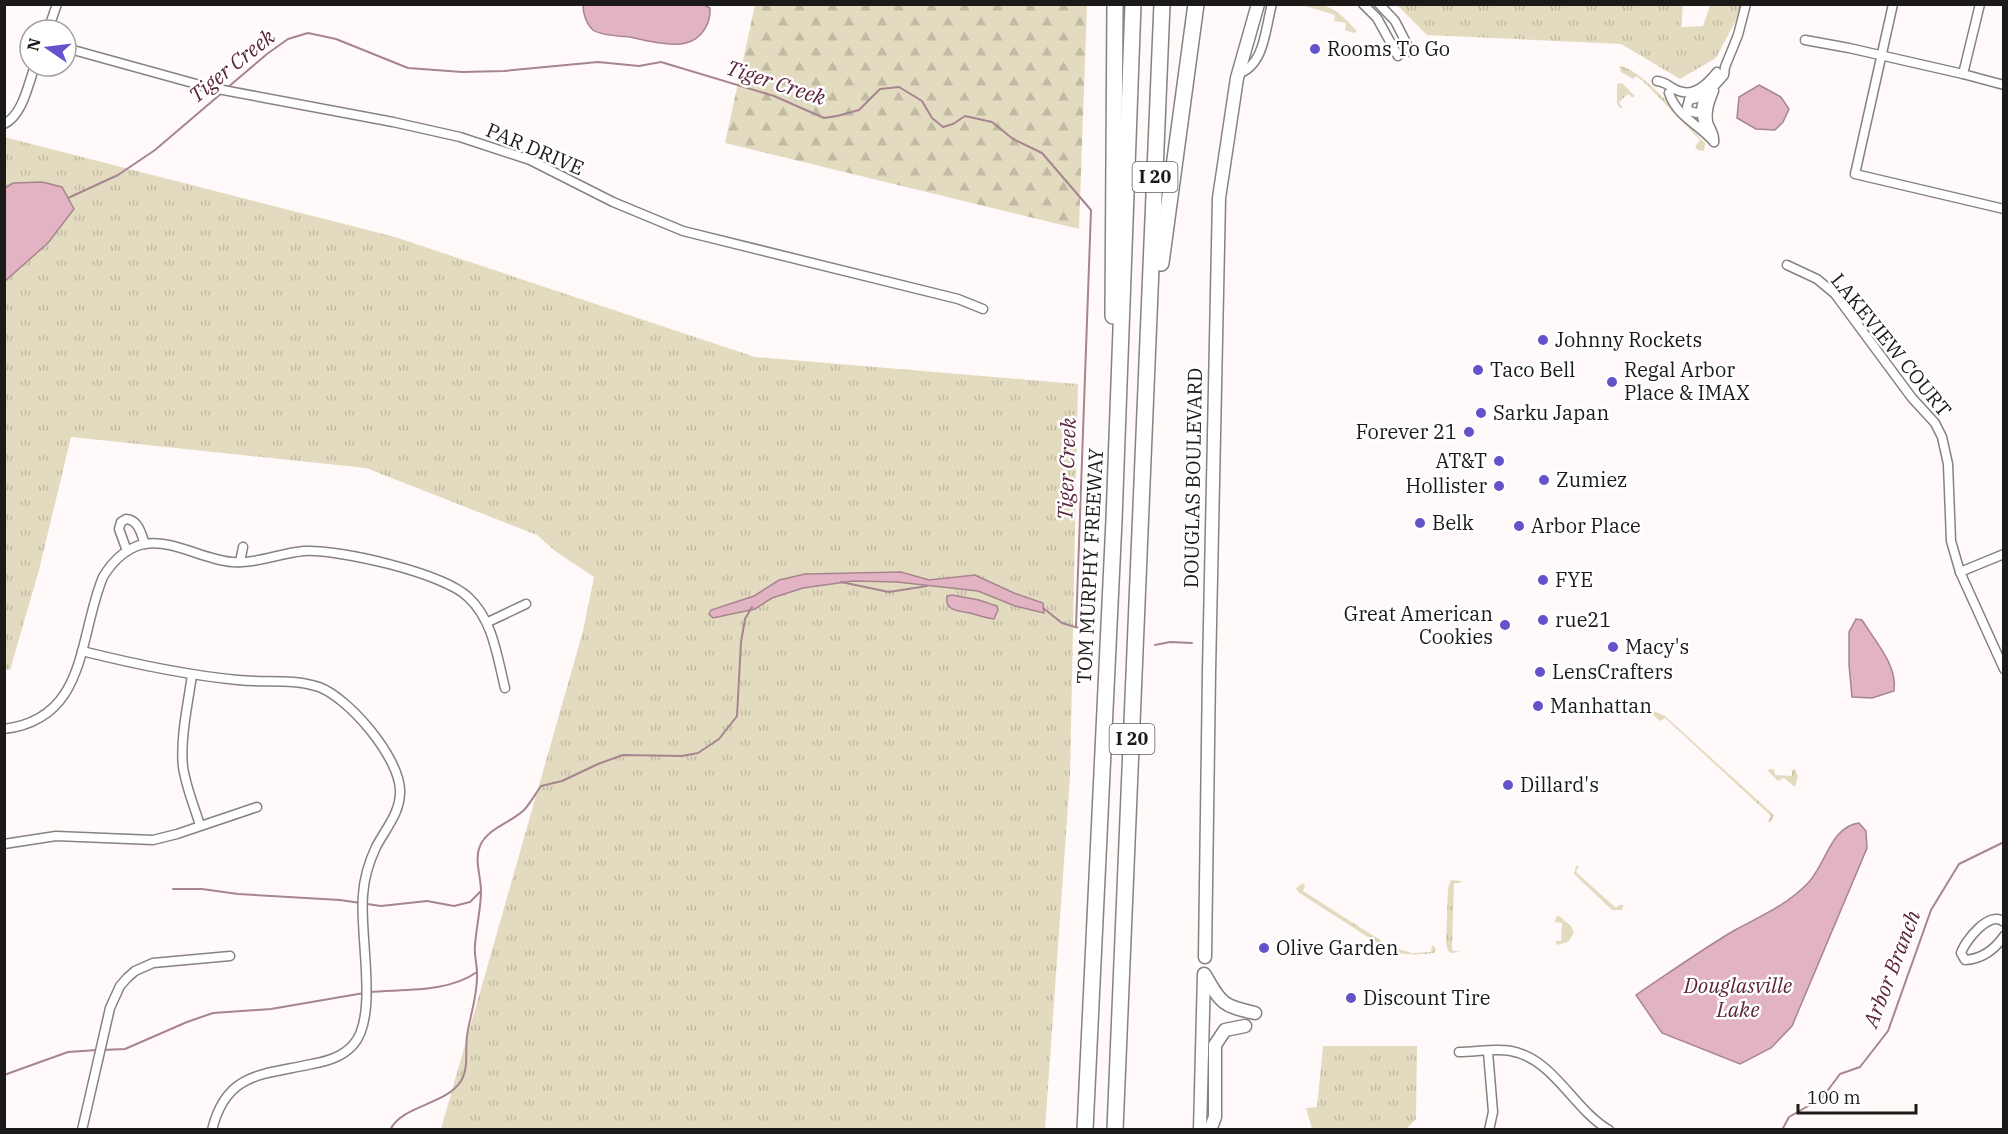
<svg xmlns="http://www.w3.org/2000/svg" width="2008" height="1134" viewBox="0 0 2008 1134" font-family="'IBM Plex Serif',serif">
<style>
.grass{fill:url(#grass-tufts)}
.forest{fill:url(#forest-firs)}
.water{fill:#e2b3c2;stroke:#a7858f;stroke-width:1.5}
.lines{fill:none;stroke-linecap:round;stroke-linejoin:round}
.stream{stroke:#a7858f;stroke-width:2}
.minor-casing{stroke:#868280;stroke-width:11}
.secondary-casing{stroke:#868280;stroke-width:15}
.motorway-casing{stroke:#868280;stroke-width:18}
.minor{stroke:#fff;stroke-width:8}
.secondary{stroke:#fff;stroke-width:12}
.motorway{stroke:#fff;stroke-width:15}
.poi-dot{fill:#6452cb;stroke:#fff;stroke-width:2}
.labels{text-anchor:middle;stroke-width:5;stroke-linejoin:round;paint-order:stroke}
.shield{fill:#fff;stroke:#605f5e;stroke-width:1.5}
.shield-label{font-size:18px;font-weight:bold;fill:#1c1a19}
.poi-label{font-size:20px;fill:#1c1a19;stroke:#fff;text-anchor:start}
.street-label{font-size:20px;fill:#1c1a19;stroke:#fff}
.water-label{font-size:21px;font-style:italic;fill:#5c233a;stroke:#fff}
</style>
<defs>
<pattern id="grass-tufts" width="24" height="20" patternUnits="userSpaceOnUse" patternTransform="scale(1.5)"><rect width="24" height="20" fill="#e3dbc0"/><path d="M3 7l-1-3M5 7V3M7 7l1-3M15 17l-1-3M17 17v-4M19 17l1-3" fill="none" stroke="#c2bba4"/></pattern>
<pattern id="forest-firs" width="22" height="20" patternUnits="userSpaceOnUse" patternTransform="scale(1.5)"><rect width="22" height="20" fill="#e3dbc0"/><path d="M5 1l3.5 6h-7zM16 11l3.5 6h-7z" fill="#c2bba4"/></pattern>
</defs>
<rect width="100%" height="100%" fill="#fffaf9"/>
<g class="grass">
<path d="M 1302,5 C 1331,2 1338,11 1357,31 L 1354,33 L 1345,30 L 1346,23 L 1334,21 L 1335,15 Z"/>
<polygon points="1397,5 1683,5 1681,27 1703,26 1710,5 1744,5 1716,58 1680,79 1621,44 1427,35"/>
<path d="M 1619,66 C 1641,67 1689,126 1705,143 L 1704,151 L 1698,150 L 1695,147 L 1700,140 L 1645,83 L 1636,76 L 1633,79 L 1621,72 Z"/>
<polygon points="1622,83 1635,96 1632,97 1628,94 1619,102 1622,107 1621,109 1617,104 1617,84"/>
<polygon points="4,137 395,237 755,357 1078,384 1070,777 1045,1129 441,1129 583,631 594,577 555,551 537,535 366,468 71,437 39,570 10,670 5,669"/>
<polygon points="1653,711 1665,716 1774,815 1770,823 1768,821 1771,816 1665,718 1660,721 1652,714"/>
<polygon points="1774,769 1775,775 1792,776 1792,770 1795,769 1798,776 1795,787 1784,778 1778,781 1767,770"/>
<polygon points="1576,866 1579,866 1576,872 1616,908 1619,905 1623,905 1622,910 1612,910 1574,874"/>
<polygon points="1451,880 1461,881 1460,883 1454,883 1452,950 1460,952 1451,953 1448,951 1446,943 1448,888"/>
<path d="M 1303,883 L 1305,886 L 1303,891 L 1391,947 L 1412,953 L 1431,952 L 1432,946 L 1434,946 L 1436,950 L 1434,953 C 1420,955 1406,955 1391,952 L 1298,892 L 1296,888 Z"/>
<polygon points="1559,916 1571,926 1574,933 1568,942 1557,945 1555,941 1561,941 1562,923 1555,922 1556,917"/>
<polygon points="1323,1046 1417,1046 1416,1119 1406,1129 1312,1129 1306,1108 1317,1107"/>
</g>
<polygon class="forest" points="755,5 1087,5 1079,229 725,143"/>
<g class="water">
<path d="M 583,5 L 704,5 L 710,8 C 711,23 702,39 686,43 C 671,47 645,40 630,37 C 620,36 602,36 593,30 C 586,24 583,13 583,5 Z"/>
<polygon points="1759,85 1781,97 1789,109 1783,122 1775,130 1756,129 1737,118 1739,97"/>
<polygon points="42,182 62,187 74,209 48,243 5,281 5,188 13,183"/>
<polygon points="901,572 929,580 975,575 1014,593 1043,603 1044,613 1015,606 978,591 897,582 853,581 803,588 772,598 755,609 713,618 709,614 711,610 754,596 779,580 805,574"/>
<path d="M 952,595 L 979,600 L 997,606 L 998,610 L 994,619 C 986,618 978,615 970,613 C 959,611 944,611 947,596 Z"/>
<path d="M 1856,619 L 1862,620 C 1875,641 1898,666 1894,691 L 1872,698 L 1852,697 L 1849,665 L 1849,632 Z"/>
<path d="M 1859,823 L 1866,831 L 1867,848 L 1792,1026 L 1771,1048 L 1740,1064 L 1662,1033 L 1636,995 C 1669,973 1701,950 1735,930 C 1761,916 1787,905 1808,883 C 1825,866 1831,826 1859,823 Z"/>
</g>
<g class="lines">
<g class="stream">
<polyline points="227,88 267,54 288,39 308,33 336,39 408,68 462,72 504,71 598,62 639,66 661,62 774,96 824,118 837,116 859,110 880,89 899,87 922,101 932,118 943,127 953,124 965,116 992,122 1013,139 1042,153 1091,210 1076,627"/>
<polyline points="68,198 118,175 155,150 223,92"/>
<polyline points="841,582 889,592 927,586"/>
<polyline points="1043,608 1062,623 1082,629"/>
<polyline points="1155,645 1170,642 1192,643"/>
<polyline points="173,889 202,889 238,894 340,900 381,906 427,901 454,906 470,902 481,891"/>
<path d="M 369,992 C 405,989 447,993 477,972"/>
<polyline points="102,1050 125,1049 187,1022 213,1013 271,1009 364,993"/>
<polyline points="4,1075 68,1052 97,1050"/>
<path d="M 390,1130 C 402,1105 446,1105 461,1081 C 469,1068 465,1051 467,1036 C 470,1015 478,995 477,973 C 477,964 474,955 475,946 C 476,928 481,909 481,891 C 481,877 474,859 480,846 C 487,828 513,822 525,809 C 531,802 536,793 541,786 L 562,781 L 598,764 L 623,755 L 682,756 L 698,753 L 719,739 L 737,716 L 741,642 L 745,619 L 752,607"/>
<polyline points="1782,1130 1789,1117 1822,1098 1840,1074 1860,1067 1888,1031 1931,910 1959,864 2004,842"/>
</g>
<defs>
<g id="minor">
<polyline points="1363,4 1377,18 1398,56"/>
<polyline points="1379,4 1395,21 1411,52"/>
<polyline points="1893,4 1855,174 2004,209"/>
<polyline points="1980,4 1963,74 2004,85"/>
<polyline points="48,30 57,4"/>
<polyline points="1805,40 1849,48 1963,74"/>
<polyline points="66,48 207,87 393,122 460,137 530,160 613,202 683,231 958,299 983,309"/>
<path d="M 1238,74 C 1265,65 1265,29 1272,4"/>
<path d="M 1657,81 C 1667,82 1670,88 1679,91 C 1695,97 1708,83 1717,72"/>
<path d="M 1669,93 C 1677,117 1699,124 1714,142"/>
<polyline points="1689,100 1697,98 1707,87"/>
<polyline points="1689,100 1687,107 1689,111 1697,113 1701,111"/>
<path d="M 4,124 C 23,115 28,84 35,66"/>
<polyline points="1705,132 1701,111 1702,104 1709,92 1724,75 1725,67 1738,35 1746,4"/>
<path d="M 1714,142 C 1715,133 1710,129 1708,122 C 1706,111 1710,101 1714,91"/>
<polyline points="1787,265 1817,279 1835,294 1912,398 1935,423 1942,437 1948,464 1951,541 1960,572 2004,669"/>
<path d="M 127,551 L 119,529 L 121,522 L 126,519 C 139,520 141,534 145,544"/>
<polyline points="240,562 243,547"/>
<polyline points="1960,572 2004,554"/>
<polyline points="488,622 526,604"/>
<path d="M 82,651 C 134,664 185,675 238,680 C 266,683 292,678 319,687 C 349,698 399,757 400,790 C 401,812 386,828 376,847 C 369,862 364,878 363,895 C 359,934 379,1017 353,1045 C 342,1057 328,1061 312,1064 C 262,1075 226,1072 212,1130"/>
<path d="M 192,675 C 188,704 180,738 183,767 C 186,787 194,806 200,825"/>
<path d="M 4,729 C 88,719 78,637 103,577 C 112,562 126,548 144,544 C 174,539 203,560 232,562 C 257,564 280,553 304,551 C 339,549 443,573 468,597 C 493,620 497,656 505,688"/>
<polyline points="4,844 56,836 153,840 177,834 257,807"/>
<path d="M 2004,922 C 1990,909 1965,941 1961,953 L 1965,960 C 1982,959 1995,949 2004,936"/>
<path d="M 1459,1052 C 1475,1052 1495,1048 1511,1051 C 1554,1059 1573,1109 1609,1130"/>
<polyline points="1488,1052 1493,1112 1489,1130"/>
<polyline points="82,1130 110,1008 120,986 127,978 135,971 153,963 230,956"/>
</g>
<g id="secondary">
<polyline points="1205,957 1209,672 1219,198 1237,78 1258,4"/>
<path d="M 1205,975 C 1221,1003 1222,1006 1255,1013"/>
<polyline points="1200,1130 1204,974"/>
<polyline points="1210,1130 1215,1117 1215,1045 1225,1030 1245,1026"/>
</g>
<g id="motorway">
<polyline points="1161,263 1196,4"/>
<polyline points="1113,316 1115,4"/>
<polyline points="1085,1130 1114,520 1133,4"/>
<polyline points="1115,1130 1162,4"/>
</g>
</defs>
<use href="#minor" class="minor-casing"/>
<use href="#secondary" class="secondary-casing"/>
<use href="#motorway" class="motorway-casing"/>
<use href="#minor" class="minor"/>
<use href="#secondary" class="secondary"/>
<use href="#motorway" class="motorway"/>
</g>
<g class="poi-dot">
<circle cx="1315" cy="49" r="6"/>
<circle cx="1543" cy="340" r="6"/>
<circle cx="1478" cy="370" r="6"/>
<circle cx="1612" cy="382" r="6"/>
<circle cx="1481" cy="413" r="6"/>
<circle cx="1469" cy="432" r="6"/>
<circle cx="1499" cy="461" r="6"/>
<circle cx="1544" cy="480" r="6"/>
<circle cx="1499" cy="486" r="6"/>
<circle cx="1420" cy="523" r="6"/>
<circle cx="1519" cy="526" r="6"/>
<circle cx="1543" cy="580" r="6"/>
<circle cx="1543" cy="620" r="6"/>
<circle cx="1505" cy="625" r="6"/>
<circle cx="1613" cy="647" r="6"/>
<circle cx="1540" cy="672" r="6"/>
<circle cx="1538" cy="706" r="6"/>
<circle cx="1508" cy="785" r="6"/>
<circle cx="1264" cy="948" r="6"/>
<circle cx="1351" cy="998" r="6"/>
</g>
<g class="labels">
<g class="shield">
<rect x="1132.5" y="162" width="45" height="30" rx="4.5"/>
<rect x="1109.5" y="724" width="45" height="30" rx="4.5"/>
</g>
<g class="shield-label">
<text x="1155" y="183">I 20</text>
<text x="1132" y="745">I 20</text>
</g>
<g class="poi-label">
<text x="1327" y="56">Rooms To Go</text>
<text x="1555" y="347">Johnny Rockets</text>
<text x="1490" y="377">Taco Bell</text>
<text x="1624" y="377">Regal Arbor<tspan x="1624" dy="23">Place &amp; IMAX</tspan></text>
<text x="1493" y="420">Sarku Japan</text>
<text x="1457" y="439" text-anchor="end">Forever 21</text>
<text x="1487" y="468" text-anchor="end">AT&amp;T</text>
<text x="1556" y="487">Zumiez</text>
<text x="1487" y="493" text-anchor="end">Hollister</text>
<text x="1432" y="530">Belk</text>
<text x="1531" y="533">Arbor Place</text>
<text x="1555" y="587">FYE</text>
<text x="1493" y="621" text-anchor="end">Great American<tspan x="1493" dy="23">Cookies</tspan></text>
<text x="1555" y="627">rue21</text>
<text x="1625" y="654">Macy's</text>
<text x="1552" y="679">LensCrafters</text>
<text x="1550" y="713">Manhattan</text>
<text x="1520" y="792">Dillard's</text>
<text x="1276" y="955">Olive Garden</text>
<text x="1363" y="1005">Discount Tire</text>
</g>
<g class="street-label">
<text transform="translate(535 149) rotate(23)" y="7">PAR DRIVE</text>
<text transform="translate(1891 345) rotate(51)" y="7">LAKEVIEW COURT</text>
<text transform="translate(1193 478) rotate(-89)" y="7">DOUGLAS BOULEVARD</text>
<text transform="translate(1090 566) rotate(-87)" y="7">TOM MURPHY FREEWAY</text>
</g>
<g class="water-label">
<text transform="translate(232 66) rotate(-39)" y="7">Tiger Creek</text>
<text transform="translate(776 83) rotate(18)" y="7">Tiger Creek</text>
<text transform="translate(1067 469) rotate(-88)" y="7">Tiger Creek</text>
<text transform="translate(1892 969) rotate(-69)" y="7">Arbor Branch</text>
<text x="1738" y="993">Douglasville<tspan x="1738" dy="24">Lake</tspan></text>
</g>
</g>
<rect width="2008" height="1134" fill="none" stroke="#1c1a19" stroke-width="12"/>
<g transform="translate(48 48) rotate(284)"><circle r="28" fill="#ffffff" stroke="#a4a3a3" stroke-width="1.5"/>
<path d="M0-4.5L10 22L0 15L-10 22Z" fill="#6452cb"/>
<text y="-9" font-size="16" font-weight="bold" text-anchor="middle" fill="#1c1a19">N</text>
</g>
<path d="M1798 1104v9h118v-9" fill="none" stroke="#1c1a19" stroke-width="3"/>
<text x="1807" y="1104" font-size="18" fill="#1c1a19" stroke="#ffffff" stroke-width="4.5" paint-order="stroke">100 m</text>
</svg>
